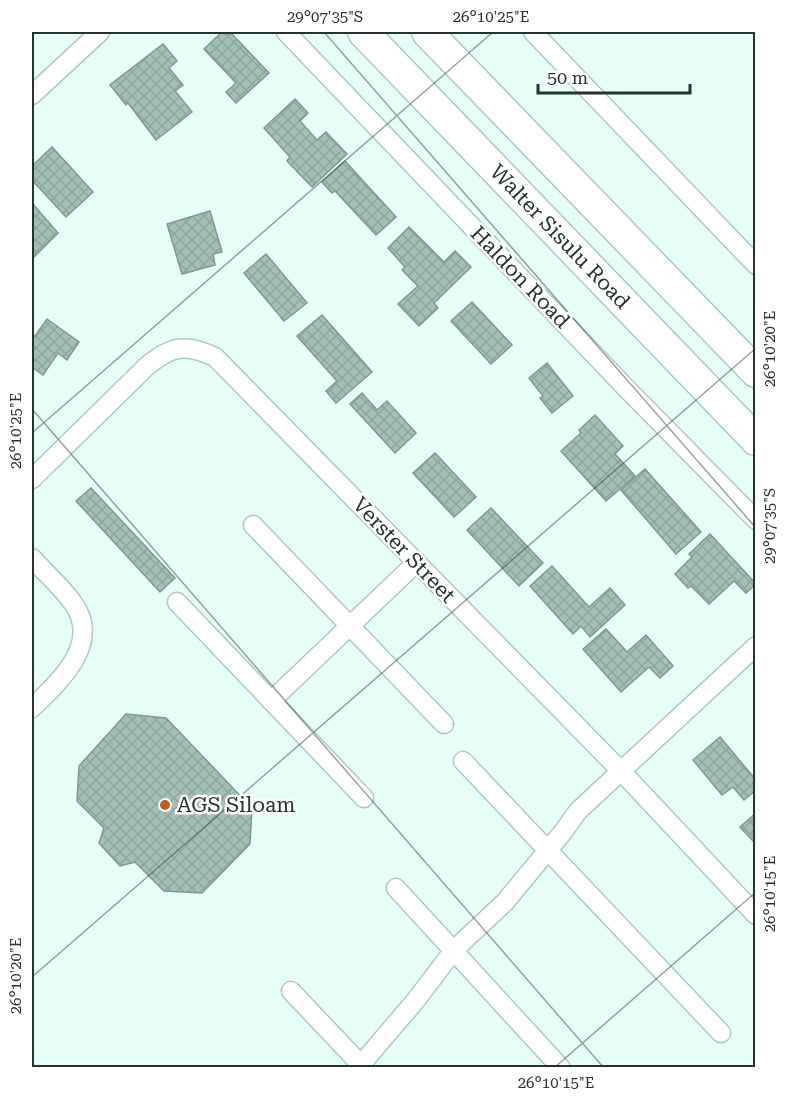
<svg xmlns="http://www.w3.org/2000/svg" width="787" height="1099" viewBox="0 0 787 1099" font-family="'Roboto Serif',serif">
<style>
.building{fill:url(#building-cross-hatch);stroke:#7c9890;stroke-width:1.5}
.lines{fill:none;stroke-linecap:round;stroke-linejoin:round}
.minor-casing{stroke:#adcac2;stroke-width:21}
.trunk-casing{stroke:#adcac2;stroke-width:33}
.minor{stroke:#fff;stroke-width:18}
.trunk{stroke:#fff;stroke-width:30}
.ticks{fill:none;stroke:#26322f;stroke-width:1.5;stroke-opacity:0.45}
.poi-dot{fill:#c05a2b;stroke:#fff;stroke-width:2}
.labels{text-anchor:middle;stroke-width:5;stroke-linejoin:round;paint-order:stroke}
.street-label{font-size:21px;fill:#26322f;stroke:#fff}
.poi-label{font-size:21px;fill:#26322f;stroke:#fff;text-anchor:start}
.neatline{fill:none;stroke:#26322f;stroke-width:2}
.ticks-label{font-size:15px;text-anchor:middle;fill:#26322f}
</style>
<defs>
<pattern id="building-cross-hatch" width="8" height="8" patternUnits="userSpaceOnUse" patternTransform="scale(1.5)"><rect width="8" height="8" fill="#a3c0b8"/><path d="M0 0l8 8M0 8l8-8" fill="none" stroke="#8ca59e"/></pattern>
</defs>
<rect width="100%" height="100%" fill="#e6fef7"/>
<g class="building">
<polygon points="222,32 230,32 269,73 236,103 226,92 236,83 204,49"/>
<polygon points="163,44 177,61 169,68 183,85 175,91 192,112 156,140 128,103 126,105 110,85"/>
<polygon points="295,99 308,113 300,121 317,140 326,132 347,154 312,187 287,161 290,157 264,128"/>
<polygon points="52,147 93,192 66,217 32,180 32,166"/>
<polygon points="345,161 396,217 376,235 335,191 332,193 322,182"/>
<polygon points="32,203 58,233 32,259"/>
<polygon points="210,211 222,252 213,254 215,265 182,274 167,224"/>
<polygon points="409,227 444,262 455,251 471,267 434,303 438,308 419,326 398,304 418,286 402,270 405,267 388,248"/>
<polygon points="266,254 307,303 284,321 244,273"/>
<polygon points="472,302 512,345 491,364 451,321"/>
<polygon points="322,315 372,372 336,403 326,391 337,381 297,336"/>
<polygon points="47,319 79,342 67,360 58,353 43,375 32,367 32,334 35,336"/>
<polygon points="547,363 573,396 552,413 540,398 543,396 529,378"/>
<polygon points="362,393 377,410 387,401 416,433 395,453 350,404"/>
<polygon points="595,415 623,446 615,454 635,476 606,501 561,451 581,433 579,430"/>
<polygon points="435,453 476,497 454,517 413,473"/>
<polygon points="645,469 701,532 676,554 621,490"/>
<polygon points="91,488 175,578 160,592 76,501"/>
<polygon points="491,508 543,563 519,586 467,530"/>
<polygon points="710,534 756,584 746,593 734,581 709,604 691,586 688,588 675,574 692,557 689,554"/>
<polygon points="552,566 589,607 610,588 625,605 590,637 581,626 573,634 530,586"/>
<polygon points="606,629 627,652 646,635 673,666 660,678 649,667 621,692 583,649"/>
<polygon points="126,714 166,718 252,808 250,844 202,893 164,891 135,862 120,866 99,843 104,828 77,801 79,766"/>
<polygon points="720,737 756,780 756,790 744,800 733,787 722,795 693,760"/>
<polygon points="756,813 756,844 740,827"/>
</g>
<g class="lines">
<defs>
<g id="minor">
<polyline points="286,32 627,389 756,520"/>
<polyline points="533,32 756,265"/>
<polyline points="32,95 100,32"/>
<path d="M 32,479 L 147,366 C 171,346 186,343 215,357 L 621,771 L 756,915"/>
<polyline points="253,525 444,724"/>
<path d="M 32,558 C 45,573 61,586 73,603 C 102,643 60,681 32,708"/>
<polyline points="177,602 364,798"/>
<polyline points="271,701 417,562"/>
<polyline points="463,761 721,1033"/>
<polyline points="396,888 561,1068"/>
<polyline points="291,991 364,1068"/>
<polyline points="358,1068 416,1000 454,950 505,902 563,832 578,811 756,646"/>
</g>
<g id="trunk">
<path id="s1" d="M 363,32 L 756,440"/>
<polyline points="427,32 756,372"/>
</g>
</defs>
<use href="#minor" class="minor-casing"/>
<use href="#trunk" class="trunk-casing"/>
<use href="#minor" class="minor"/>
<use href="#trunk" class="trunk"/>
</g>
<path class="ticks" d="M 324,32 L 756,528M 32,409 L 604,1068M 32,433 L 493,32M 32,977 L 756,348M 554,1068 L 756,892"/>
<circle class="poi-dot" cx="165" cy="805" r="6"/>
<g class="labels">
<g class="street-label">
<text dy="7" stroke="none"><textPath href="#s1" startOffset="284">Walter Sisulu Road</textPath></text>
<text transform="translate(520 277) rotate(46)" y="7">Haldon Road</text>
<text transform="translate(404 550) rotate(46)" y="7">Verster Street</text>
</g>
<g class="poi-label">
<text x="177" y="812">AGS Siloam</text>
</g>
</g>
<rect width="787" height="1099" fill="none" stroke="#ffffff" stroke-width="66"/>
<path d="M538 84v9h152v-9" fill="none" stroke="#26322f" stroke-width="3"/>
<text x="547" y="84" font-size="18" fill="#26322f" stroke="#ffffff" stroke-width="4.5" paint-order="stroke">50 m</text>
<rect x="33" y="33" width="721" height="1033" class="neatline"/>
<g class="ticks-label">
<text x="325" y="22">29°07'35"S</text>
<text x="491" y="22">26°10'25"E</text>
<text transform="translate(770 349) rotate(-90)" y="5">26°10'20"E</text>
<text transform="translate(16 431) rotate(-90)" y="5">26°10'25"E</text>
<text transform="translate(770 526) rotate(-90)" y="5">29°07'35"S</text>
<text transform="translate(770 894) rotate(-90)" y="5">26°10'15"E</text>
<text transform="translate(16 976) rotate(-90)" y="5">26°10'20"E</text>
<text x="556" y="1088">26°10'15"E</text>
</g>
</svg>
